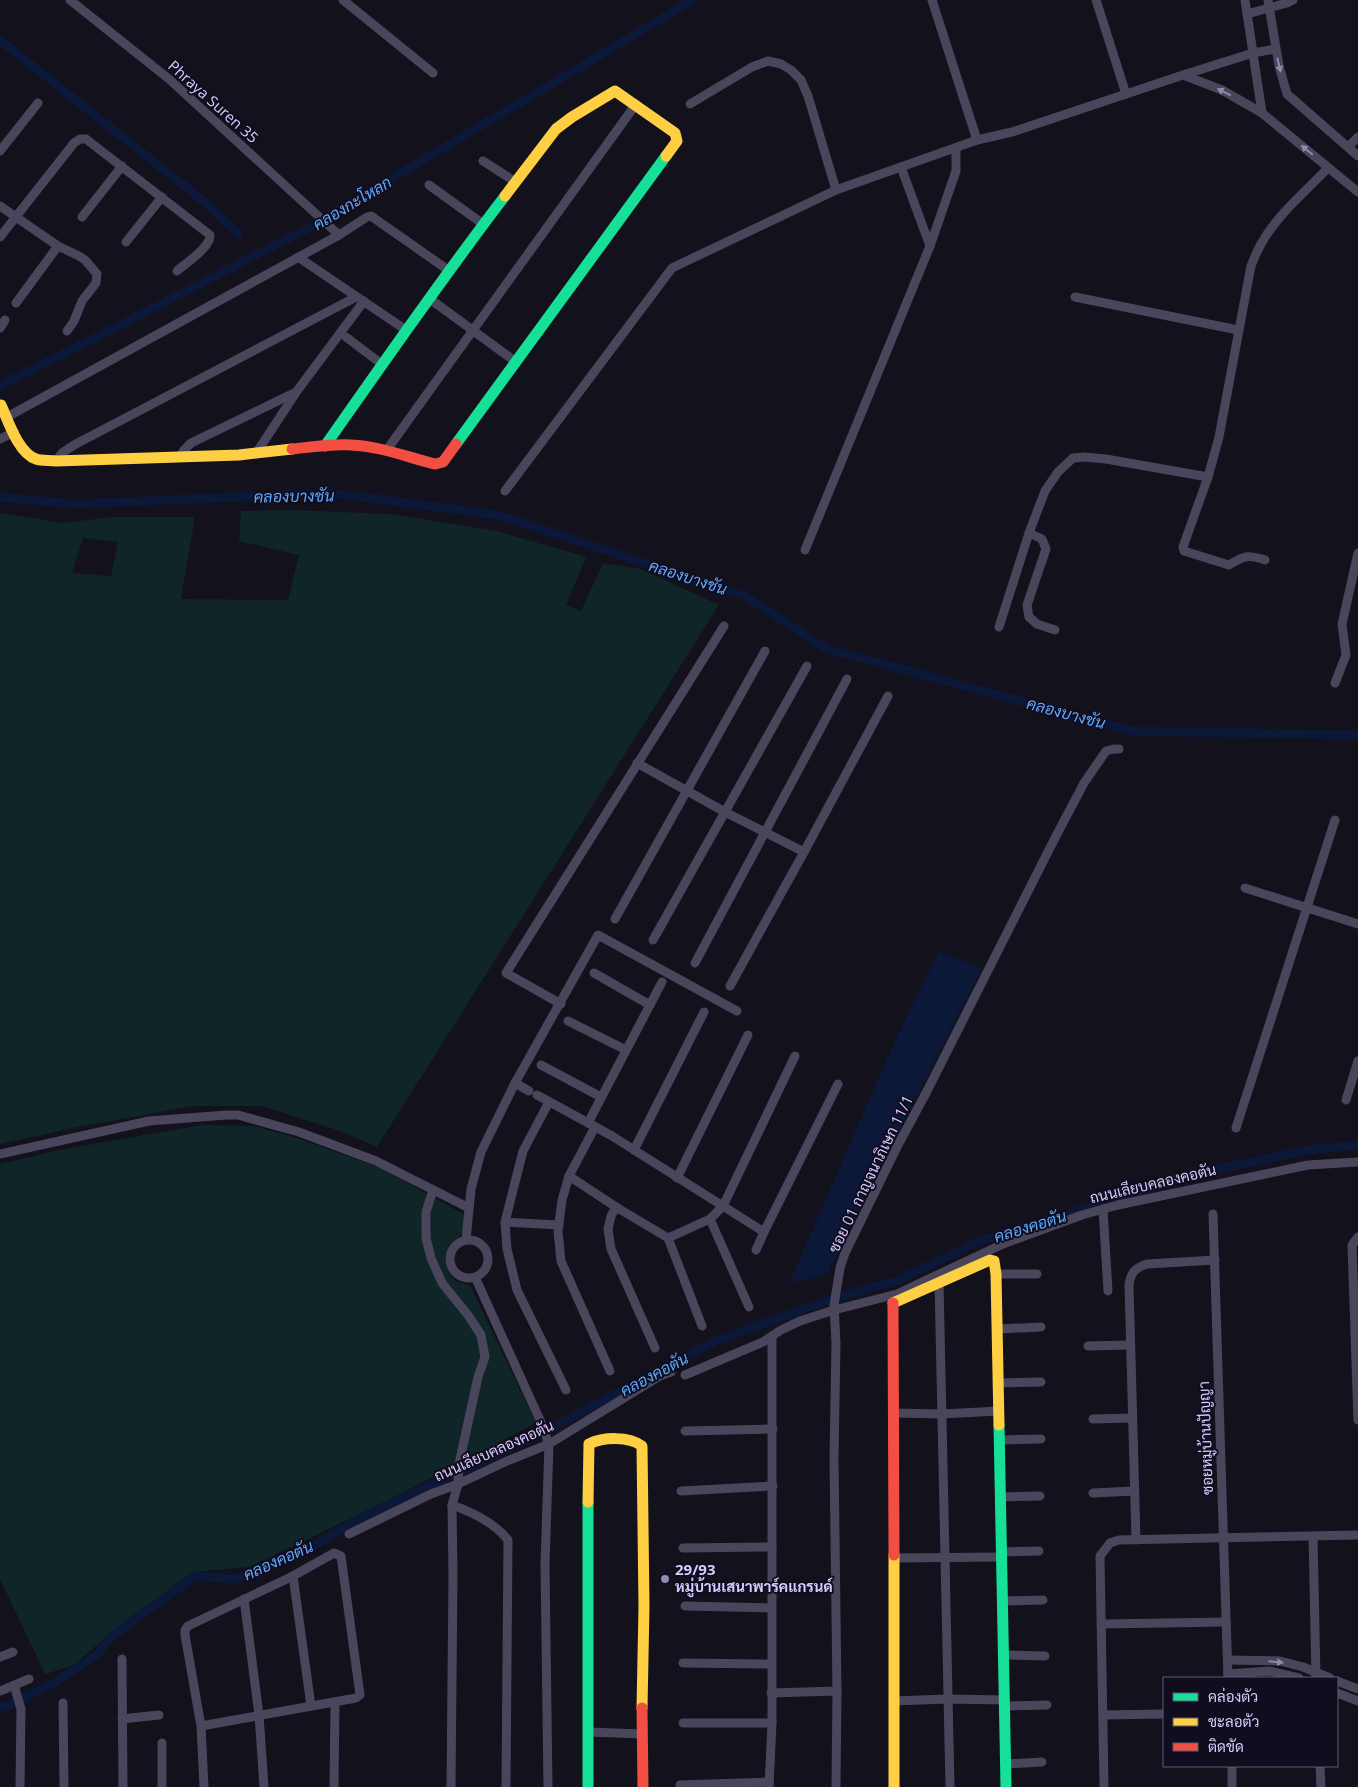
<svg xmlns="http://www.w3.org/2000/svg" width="1358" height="1787" viewBox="0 0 1358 1787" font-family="'Open Sans',Sarabun,sans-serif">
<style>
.green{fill:#102527;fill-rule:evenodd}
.water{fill:#0b1838}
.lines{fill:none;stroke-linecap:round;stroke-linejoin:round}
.canal{stroke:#0b1838;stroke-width:9}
.street{stroke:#49465c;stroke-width:9}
.fast{stroke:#16e098;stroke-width:11}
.slow{stroke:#ffcf43;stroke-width:11}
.jam{stroke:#f24e42;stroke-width:11}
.oneway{fill:#8f8aad}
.poi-dot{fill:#918baf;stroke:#110d1f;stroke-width:2}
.labels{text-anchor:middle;stroke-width:4;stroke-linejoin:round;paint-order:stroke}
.street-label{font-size:15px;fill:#d5cdfe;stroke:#110d1f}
.poi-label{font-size:15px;font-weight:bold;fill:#d5cdfe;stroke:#110d1f;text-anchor:start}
.water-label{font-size:16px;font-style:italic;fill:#5ea8fb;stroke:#110d1f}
</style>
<rect width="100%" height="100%" fill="#13111b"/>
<g class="green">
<path d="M 290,510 L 390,514 L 497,531 L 586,557 L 566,605 L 581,611 L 603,563 L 641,569 L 719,605 L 377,1147 L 340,1131 L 262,1106 L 192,1106 L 73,1128 L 0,1144 L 0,513 L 63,523 L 112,517 L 195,517 L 181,599 L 288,600 L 299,555 L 239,541 L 241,511 ZM 83,538 L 118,542 L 111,576 L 72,573 Z"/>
<polygon points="202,1125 254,1126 297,1138 380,1168 467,1216 463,1233 449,1245 445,1262 448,1272 455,1281 470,1285 536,1423 391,1499 250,1567 194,1572 105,1638 74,1665 45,1674 0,1579 0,1164 59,1150"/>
</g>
<polygon class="water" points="939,951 982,968 827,1274 789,1283 897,1036"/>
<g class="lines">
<g class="canal">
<polyline points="0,40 206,203 238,234"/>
<polyline points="0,386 307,229 693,0"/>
<polyline points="0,497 73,504 331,493 498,515 743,595 827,649 1132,731 1358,735"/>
<polyline points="0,1707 7,1706 52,1684 98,1654 105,1644 119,1631 195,1576 236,1579 299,1554 361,1518 540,1434 718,1340 826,1301 899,1280 977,1242 1199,1173 1308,1150 1358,1145"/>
</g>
<g class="street">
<polyline points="343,0 433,73"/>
<polyline points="932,0 977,140"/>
<polyline points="1096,0 1126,94"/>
<polyline points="1245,0 1262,113"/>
<polyline points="1268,0 1279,66 1287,94 1358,156"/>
<polyline points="1247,14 1287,3 1293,0"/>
<polyline points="1183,75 1222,90 1262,113 1358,192"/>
<polyline points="690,104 752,67 768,61 781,64 791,70 801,80 808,96 836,190"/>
<polyline points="1348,147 1358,137"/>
<polyline points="0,151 38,103"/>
<polyline points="483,161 514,181"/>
<polyline points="901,167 930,246"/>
<polyline points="429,185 483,224"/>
<polyline points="0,206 58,246 79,256 85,260 97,274 96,283 82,301 74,321 67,331"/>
<polyline points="82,217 122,166"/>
<polyline points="339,235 367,217 371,216 448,270"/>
<path d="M 0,237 L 74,143 L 80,139 L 86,139 L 210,235 C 211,247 186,263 177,271"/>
<polyline points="126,242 162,197"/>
<polyline points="298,257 406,330"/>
<polyline points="1075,297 1238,330"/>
<polyline points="430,299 516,362"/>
<polyline points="16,303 58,246"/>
<polyline points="0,328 5,320"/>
<polyline points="346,337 383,365"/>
<polyline points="7,417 339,235 169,79 70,0"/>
<polyline points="0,439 14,432"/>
<polyline points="386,451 636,104"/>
<polyline points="257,452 297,391 364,301"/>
<polyline points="180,457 184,450 191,443 296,392"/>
<polyline points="56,461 62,453 74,445 356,297"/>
<path d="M 1208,477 L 1183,547 L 1184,551 L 1229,565 C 1244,556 1247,554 1265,560"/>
<polyline points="505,491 672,268 836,190 977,140 1012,132 1183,75 1253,53 1275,49"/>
<polyline points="1029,533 1042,539 1046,549 1027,605 1029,617 1037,624 1055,630"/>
<polyline points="805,550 930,246 956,171 956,149"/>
<path d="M 999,627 L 1029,533 L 1045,491 L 1058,472 L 1073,458 L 1084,457 L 1106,459 L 1208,477 L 1219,437 L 1251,266 C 1254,259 1257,251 1261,244 C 1277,215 1305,192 1328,168"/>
<polyline points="1335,683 1346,655 1342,624 1358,553"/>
<polyline points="637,763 725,812 804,852"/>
<polyline points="1245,888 1358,924"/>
<polyline points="615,919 765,651"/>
<polyline points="653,940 807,666"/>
<polyline points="695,963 847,679"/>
<polyline points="594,973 650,1005"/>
<polyline points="730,986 804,852 888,696"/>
<polyline points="561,1004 506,973 724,626"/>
<polyline points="568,1021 626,1050"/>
<polyline points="541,1065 601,1097"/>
<polyline points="515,1083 529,1091"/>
<polyline points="537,1095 612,1136 764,1232 838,1084"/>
<polyline points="1346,1100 1358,1061"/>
<polyline points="549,1102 523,1151 505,1222 507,1249 517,1290 566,1390"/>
<polyline points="588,1123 662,982"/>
<polyline points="595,1127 569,1176 562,1200 558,1231 561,1261 610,1371"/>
<polyline points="1236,1128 1335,820"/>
<polyline points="634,1150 704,1012"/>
<polyline points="0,1154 149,1121 226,1115 238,1115 299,1132 376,1161 469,1208"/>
<polyline points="569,1176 616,1207 668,1238 702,1326"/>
<polyline points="677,1178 748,1035"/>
<polyline points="433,1190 426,1212 426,1238 431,1258 442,1283 468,1315 481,1335 485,1357 478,1377 459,1464 458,1484 452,1505 453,1574 451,1787"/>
<polyline points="616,1207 611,1216 608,1229 611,1249 655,1348"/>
<polyline points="1103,1209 1108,1291"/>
<polyline points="1213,1214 1228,1678"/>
<polyline points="710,1219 749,1307"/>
<polyline points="505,1222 559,1225"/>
<polyline points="1358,1237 1352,1245 1358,1420"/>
<polyline points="668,1238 710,1219 723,1206 795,1056"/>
<polyline points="466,1240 471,1189 481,1152 515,1083 598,935 737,1011"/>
<circle cx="469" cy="1259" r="19"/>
<polyline points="756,1250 764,1232"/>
<polyline points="996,1274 1037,1274"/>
<polyline points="475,1277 540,1420 549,1444 545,1564 548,1787"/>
<polyline points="939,1282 950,1787"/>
<polyline points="998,1329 1041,1327"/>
<polyline points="1088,1346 1130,1345"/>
<polyline points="685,1375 763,1342 781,1330 800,1321 834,1310 897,1294 1003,1244 1082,1215 1118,1205 1308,1165 1358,1162"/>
<polyline points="999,1383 1041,1382"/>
<polyline points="893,1413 942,1414 999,1411"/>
<polyline points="1093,1419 1132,1418"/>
<polyline points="685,1431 773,1429"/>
<polyline points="1000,1440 1041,1439"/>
<polyline points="681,1491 773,1486"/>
<polyline points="1093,1493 1134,1491"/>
<polyline points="1001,1497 1040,1496"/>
<path d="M 452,1505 C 472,1512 494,1522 508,1540 L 506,1787"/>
<polyline points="349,1534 431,1494 458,1484 507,1461 549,1444 660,1376 671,1372"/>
<polyline points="1313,1536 1316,1678"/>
<path d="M 1136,1540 L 1129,1285 C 1131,1272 1135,1268 1147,1264 L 1215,1260"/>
<polyline points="683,1548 772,1547"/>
<polyline points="1002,1552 1039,1551"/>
<polyline points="894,1558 1002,1557"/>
<polyline points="293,1576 311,1706"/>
<polyline points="244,1599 259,1715 264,1787"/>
<polyline points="1003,1601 1043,1600"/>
<polyline points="685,1606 771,1608"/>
<polyline points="1101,1624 1226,1622"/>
<polyline points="1004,1655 1045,1656"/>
<polyline points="0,1657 13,1652"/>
<polyline points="122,1659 123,1787"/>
<polyline points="1228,1660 1280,1661 1303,1667 1330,1678"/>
<polyline points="683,1663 771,1664"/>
<polyline points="1228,1674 1269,1671 1299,1678"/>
<polyline points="1337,1681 1358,1689"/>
<polyline points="14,1685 21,1709 20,1787"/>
<polyline points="0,1691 29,1679"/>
<polyline points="771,1693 837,1691"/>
<polyline points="1337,1693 1358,1701"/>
<polyline points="893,1701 948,1699 1005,1700"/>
<polyline points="63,1703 64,1787"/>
<polyline points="1005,1706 1047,1705"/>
<polyline points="1103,1715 1164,1714"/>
<polyline points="122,1719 159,1715"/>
<polyline points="683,1723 772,1723"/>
<polyline points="201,1726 356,1698 360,1695 341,1556 334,1553 293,1576 188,1626 185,1630 185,1635 201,1726 204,1787"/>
<polyline points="588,1732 642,1734"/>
<polyline points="162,1743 162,1787"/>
<polyline points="1006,1764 1042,1762"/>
<polyline points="1232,1766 1232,1787"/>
<polyline points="1320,1766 1321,1787"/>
<polyline points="680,1785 769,1782"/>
<polyline points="334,1787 335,1702"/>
<polyline points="769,1787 772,1723 772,1337"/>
<polyline points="836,1787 837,1691 834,1458 836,1343 834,1305 840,1268 845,1253 898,1145 926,1093 1056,836 1084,783 1106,751 1114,749 1119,749"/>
<polyline points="1104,1787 1100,1556 1110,1543 1119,1540 1358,1535"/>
</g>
<g class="fast">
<polyline points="456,444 666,156"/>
<path d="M 325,446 C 384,362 442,278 505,196"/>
<polyline points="999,1425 1006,1787"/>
<polyline points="588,1787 588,1502"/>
</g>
<g class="slow">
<polyline points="505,196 556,129 572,117 615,91 675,133 677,141 666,156"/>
<path d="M 1,405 C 8,420 18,453 36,459 C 42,461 50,460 56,461 L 239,455 L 292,449"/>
<polyline points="893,1303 990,1260 994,1261 996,1274 999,1425"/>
<path d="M 588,1502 L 589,1444 C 603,1437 629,1436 642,1446 L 644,1606 L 642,1708"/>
<polyline points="894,1555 894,1787"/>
</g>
<g class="jam">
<path d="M 292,449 C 311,447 331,444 351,445 C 379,446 407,457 435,464 L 443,462 L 456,444"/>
<polyline points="893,1303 894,1555"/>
<polyline points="642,1708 643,1787"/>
</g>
</g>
<defs><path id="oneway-solid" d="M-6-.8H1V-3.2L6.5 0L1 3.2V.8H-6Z" transform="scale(1.25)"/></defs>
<g class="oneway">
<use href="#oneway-solid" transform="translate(1279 65) rotate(77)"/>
<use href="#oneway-solid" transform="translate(1224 92) rotate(-153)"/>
<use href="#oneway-solid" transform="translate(1307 150) rotate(-140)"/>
<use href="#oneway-solid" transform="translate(1276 1662) rotate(6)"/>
</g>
<circle class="poi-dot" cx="665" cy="1579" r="5"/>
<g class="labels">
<g class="street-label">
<text transform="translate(213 102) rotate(42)" y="5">Phraya Suren 35</text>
<text transform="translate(871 1174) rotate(-64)" y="5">ซอย 01 กาญจนาภิเษก 11/1</text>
<text transform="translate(1153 1184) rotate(-13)" y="5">ถนนเลียบคลองคอตัน</text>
<text transform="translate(1206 1438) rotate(-92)" y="5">ซอยหมู่บ้านปัญญา</text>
<text transform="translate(494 1451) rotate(-24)" y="5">ถนนเลียบคลองคอตัน</text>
</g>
<g class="poi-label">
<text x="675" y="1575">29/93<tspan x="675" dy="17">หมู่บ้านเสนาพาร์คแกรนด์</tspan></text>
</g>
<g class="water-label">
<text transform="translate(352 203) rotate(-31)" y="6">คลองกะโหลก</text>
<text transform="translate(294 496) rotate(-1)" y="6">คลองบางชัน</text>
<text transform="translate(688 577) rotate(18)" y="6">คลองบางชัน</text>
<text transform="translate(1066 713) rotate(15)" y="6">คลองบางชัน</text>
<text transform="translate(1030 1226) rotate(-17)" y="6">คลองคอตัน</text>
<text transform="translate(654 1374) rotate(-28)" y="6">คลองคอตัน</text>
<text transform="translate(278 1560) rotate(-24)" y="6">คลองคอตัน</text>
</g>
</g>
<rect x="1163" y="1677" width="175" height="90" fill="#110d1f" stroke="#5f5a78"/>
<rect x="1173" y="1693" width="25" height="8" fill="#16e098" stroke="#5f5a78"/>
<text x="1208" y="1702" font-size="15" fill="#d5cdfe">คล่องตัว</text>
<rect x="1173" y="1718" width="25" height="8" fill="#ffcf43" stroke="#5f5a78"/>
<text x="1208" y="1727" font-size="15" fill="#d5cdfe">ชะลอตัว</text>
<rect x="1173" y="1743" width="25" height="8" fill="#f24e42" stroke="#5f5a78"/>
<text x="1208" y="1752" font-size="15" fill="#d5cdfe">ติดขัด</text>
</svg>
